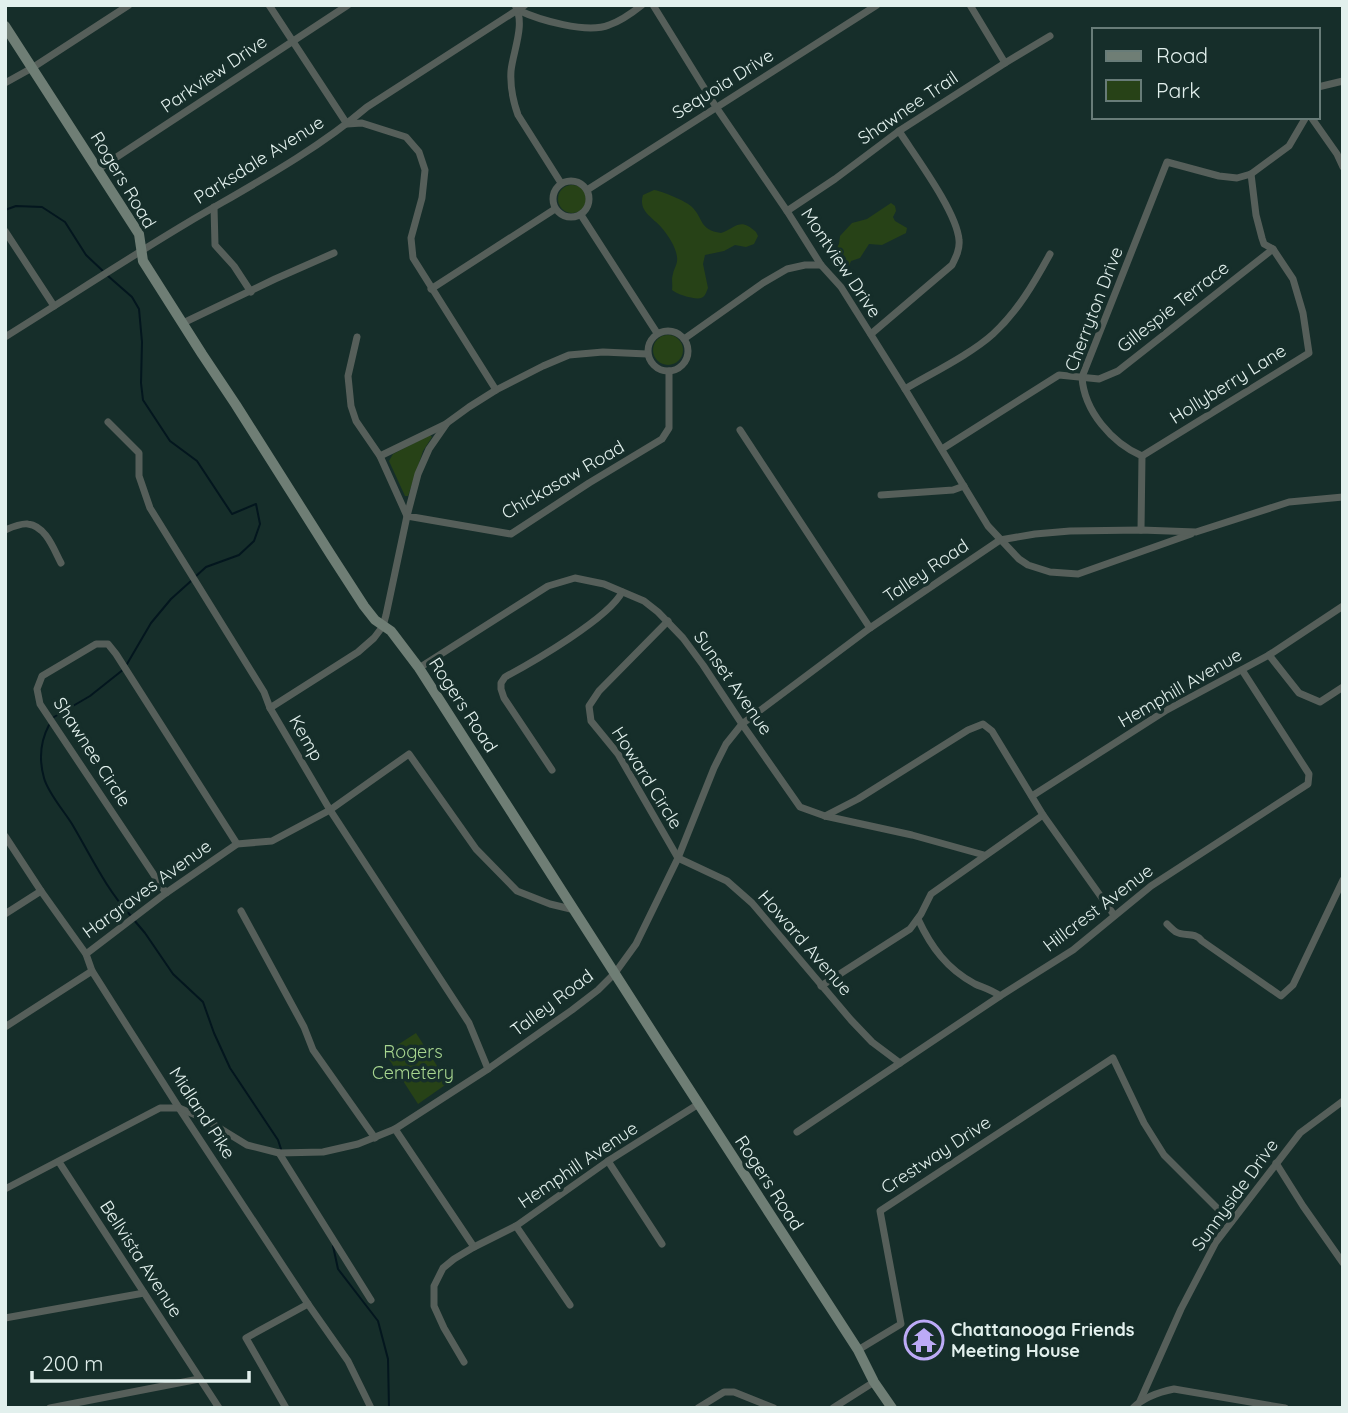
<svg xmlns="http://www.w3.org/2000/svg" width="1348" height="1413" viewBox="0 0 1348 1413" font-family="Quicksand,sans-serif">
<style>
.green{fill:#274217}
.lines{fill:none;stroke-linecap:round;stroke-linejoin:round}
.stream{stroke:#03161e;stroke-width:2}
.street{stroke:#565f5a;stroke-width:7}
.secondary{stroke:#6f7e75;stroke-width:10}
.labels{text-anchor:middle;stroke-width:7;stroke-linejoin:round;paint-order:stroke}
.street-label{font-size:18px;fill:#e2f0ed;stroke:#162e2a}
.park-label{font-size:18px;fill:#a7d58f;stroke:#162e2a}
.poi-label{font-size:18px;font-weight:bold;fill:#e2f0ed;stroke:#162e2a;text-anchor:start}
</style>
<rect width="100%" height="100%" fill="#162e2a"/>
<g class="green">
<circle cx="572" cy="199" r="14"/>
<path d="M 654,190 C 662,191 686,201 692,207 C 704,219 699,230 721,233 C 737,227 740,217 756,232 L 758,236 L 754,244 L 746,247 L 735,245 L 724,251 L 705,255 L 703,264 L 708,288 C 706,292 706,296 701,298 C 695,300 676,294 672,290 C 673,284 671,280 673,274 C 674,268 678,264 677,257 C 676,247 668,235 661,227 C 652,217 638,211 643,195 Z"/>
<polygon points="891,203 895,206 896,211 893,217 895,221 907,228 906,233 882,245 869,244 860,258 851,261 845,276 842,275 831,258 839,244 840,236 852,223 867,219"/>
<circle cx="668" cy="350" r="15"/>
<polygon points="430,435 432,437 423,451 408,496 405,496 389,461 393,454"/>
<polygon points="416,1033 448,1083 418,1104 385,1053"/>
</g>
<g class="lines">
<g class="stream">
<polyline points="5,210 16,206 42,207 65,222 86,255 104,272"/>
<polyline points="108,276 132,297 139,309 142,342 141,383 143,400 170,441 197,461 232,514 256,504 260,524 254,541 239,555 206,567 195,577"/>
<polyline points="127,664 151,623 171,599 191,581"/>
<polyline points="54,717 90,696 124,669"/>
<path d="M 49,725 C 40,742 39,760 44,778 C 48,793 64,811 72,824 C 91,856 106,889 131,916"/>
<polyline points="134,920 145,933 173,974 203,1002 214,1033 230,1068 278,1140 281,1149"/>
<polyline points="333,1246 338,1269 378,1321 388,1359 389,1408"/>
</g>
<g class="street">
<polyline points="269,5 347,124 362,123 406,137 419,152 425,170 422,198 411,238 413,258 496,390"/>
<path d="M 515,5 C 526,24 513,51 511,71 C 510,86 513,101 518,115 L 561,183"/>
<polyline points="653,5 716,107 787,211 821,265 841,287 905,389 988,526 1019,559 1028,565 1050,572 1078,574 1191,534"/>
<polyline points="970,5 1005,63"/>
<path d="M 518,10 C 539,20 587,34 609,25 C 621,21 632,13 642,5"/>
<polyline points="5,83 32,68 129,5"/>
<polyline points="1318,87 1343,81"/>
<polyline points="1311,117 1337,154 1343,167"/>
<polyline points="97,170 348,5"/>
<circle cx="571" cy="199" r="18"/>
<polyline points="587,190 877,5"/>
<polyline points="214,207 215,245 234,266 251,292"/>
<polyline points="787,211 835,179 899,131 1005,63 1050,36"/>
<polyline points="581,215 657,333"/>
<polyline points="5,231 54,306"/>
<polyline points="431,289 555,209"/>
<polyline points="183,323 275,279 334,253"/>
<circle cx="668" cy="351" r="20"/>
<path d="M 871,334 L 952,265 C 956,257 960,249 959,240 C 957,212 915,156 899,131"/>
<path d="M 5,337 C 66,299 125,260 187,223 C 248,187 313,153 367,107 L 525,5"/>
<polyline points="684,339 763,283 787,269 805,265 821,265"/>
<polyline points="647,354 603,352 569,355 543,366 496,390 469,407 447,423 429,449 418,474 407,516 511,534 589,483 662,439 669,428 669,371"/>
<path d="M 905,389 C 932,373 971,354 993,334 C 1018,311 1034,283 1050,254"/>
<polyline points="108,422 139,453 139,476 150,508 264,692 270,708 330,810 469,1023 488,1069"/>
<polyline points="740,430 870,628"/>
<polyline points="942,449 1059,375 1099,379 1118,371 1273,249"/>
<polyline points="380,456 446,424"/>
<polyline points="1142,456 1309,353 1303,313 1293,279 1273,249 1264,244 1262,238 1256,215 1251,174"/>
<polyline points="881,495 953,490 964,486"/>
<path d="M 5,530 C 12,527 21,523 28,524 C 46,526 54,550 61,563"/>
<path d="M 1141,530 L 1142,456 C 1112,443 1084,411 1082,377 L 1167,162 L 1219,176 L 1237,178 L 1251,174 L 1289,146 L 1306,117"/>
<polyline points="668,621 599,691 589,706 591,721 618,754 678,858 727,881 752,903 851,1020 872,1042 900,1063"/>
<polyline points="1269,655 1299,693 1320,702 1343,687"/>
<polyline points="419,668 548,586 575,578 604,584 644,601 658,612 683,638 703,665 742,724 800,807 825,816 912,835 984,855"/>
<polyline points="270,708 358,652 374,638 383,626 386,615 407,516 380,456 356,421 351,406 348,376 357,337"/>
<path d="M 552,770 L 504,698 L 501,689 L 501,683 L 505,677 C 533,662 609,618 622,592"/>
<polyline points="1032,796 1165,711 1269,655 1343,606"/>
<polyline points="825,816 858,799 968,730 983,724 992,731 1043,815 1114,915"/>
<polyline points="5,836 41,891 86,954 92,971 179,1108 308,1304 348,1361 371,1408"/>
<polyline points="166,893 40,704 37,689 42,676 96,644 108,644 116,654 237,844"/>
<polyline points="241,911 304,1027 313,1050 375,1138"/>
<polyline points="5,914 41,891"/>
<path d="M 918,919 C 931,947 947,969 975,984 C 984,988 992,990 1000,996"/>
<path d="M 1167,924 C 1169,926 1173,930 1176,932 C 1185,937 1194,931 1202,941 L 1281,996 L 1293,985 L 1343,880"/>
<polyline points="86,954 166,893 237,844 272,841 330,810 409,754 476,849 517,891 550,904 575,910"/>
<polyline points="821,986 910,929 921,914 931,894 1043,815"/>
<polyline points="5,1027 92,971"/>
<polyline points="395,1129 474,1247"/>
<polyline points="797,1132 1000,996 1073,950 1151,886 1308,784 1309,774 1242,670"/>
<polyline points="279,1153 371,1300"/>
<polyline points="608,1161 662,1244"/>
<polyline points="59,1162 219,1408"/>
<polyline points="1276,1163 1303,1206 1343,1263"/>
<polyline points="5,1189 160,1108 179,1108 203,1118 247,1145 279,1153 323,1152 358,1144 395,1129 488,1069 572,1010 598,990 615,973 636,944 678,858 714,768 726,744 742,724 870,628 1000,540 1035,534 1070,531 1141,530 1196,532 1289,502 1343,497"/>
<polyline points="516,1226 570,1305"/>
<polyline points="5,1318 144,1293"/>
<polyline points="858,1350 901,1324 880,1211 1113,1058 1144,1123 1164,1155 1231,1222"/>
<polyline points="464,1362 444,1328 434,1306 434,1286 443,1268 454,1259 474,1247 516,1226 608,1161 697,1105"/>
<polyline points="1140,1401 1181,1309 1216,1242 1300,1133 1343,1101"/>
<polyline points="50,1408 199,1379"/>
<polyline points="286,1408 246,1338 308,1304"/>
<polyline points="698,1408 724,1392 734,1392 774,1408"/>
<polyline points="833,1408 874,1382"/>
<path d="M 1133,1408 C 1144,1397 1159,1392 1174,1389 L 1285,1408"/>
</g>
<path class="secondary" d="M 5,26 L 139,234 L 143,261 L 202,354 L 236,405 L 331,555 L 364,606 L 375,620 L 391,631 L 419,668 C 565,895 710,1124 858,1350 L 874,1382 L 892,1408"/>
</g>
<defs>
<symbol id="temple-ring" viewBox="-11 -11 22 22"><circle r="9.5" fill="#162e2a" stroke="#bcaaf6" stroke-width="1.5"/><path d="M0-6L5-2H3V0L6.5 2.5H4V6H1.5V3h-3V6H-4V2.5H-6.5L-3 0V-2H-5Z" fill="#bcaaf6"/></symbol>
</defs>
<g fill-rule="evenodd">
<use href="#temple-ring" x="902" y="1318" width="44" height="44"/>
</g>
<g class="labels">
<g class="street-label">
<text transform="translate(214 74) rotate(-34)" y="6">Parkview Drive</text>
<text transform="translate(723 84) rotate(-32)" y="6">Sequoia Drive</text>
<text transform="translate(908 108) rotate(-34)" y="6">Shawnee Trail</text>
<text transform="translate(259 160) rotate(-32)" y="6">Parksdale Avenue</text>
<text transform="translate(123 180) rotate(59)" y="6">Rogers Road</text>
<text transform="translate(841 263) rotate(56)" y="6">Montview Drive</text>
<text transform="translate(1173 307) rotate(-38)" y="6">Gillespie Terrace</text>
<text transform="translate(1094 309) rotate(-69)" y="6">Cherryton Drive</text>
<text transform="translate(1228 384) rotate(-32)" y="6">Hollyberry Lane</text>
<text transform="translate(563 480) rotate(-30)" y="6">Chickasaw Road</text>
<text transform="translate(926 571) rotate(-34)" y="6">Talley Road</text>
<text transform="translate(733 683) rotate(55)" y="6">Sunset Avenue</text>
<text transform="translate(1180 688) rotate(-30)" y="6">Hemphill Avenue</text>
<text transform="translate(463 705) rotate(57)" y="6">Rogers Road</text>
<text transform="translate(306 738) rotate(60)" y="6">Kemp</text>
<text transform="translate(92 752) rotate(57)" y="6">Shawnee Circle</text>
<text transform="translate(647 778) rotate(58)" y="6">Howard Circle</text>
<text transform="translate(147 889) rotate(-36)" y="6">Hargraves Avenue</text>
<text transform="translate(1098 908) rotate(-37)" y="6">Hillcrest Avenue</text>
<text transform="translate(805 943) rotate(49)" y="6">Howard Avenue</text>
<text transform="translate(552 1003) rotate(-37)" y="6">Talley Road</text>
<text transform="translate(202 1113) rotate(57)" y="6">Midland Pike</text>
<text transform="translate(936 1155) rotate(-33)" y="6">Crestway Drive</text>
<text transform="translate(578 1165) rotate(-34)" y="6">Hemphill Avenue</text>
<text transform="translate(769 1183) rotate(57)" y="6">Rogers Road</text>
<text transform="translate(1235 1195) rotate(-54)" y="6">Sunnyside Drive</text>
<text transform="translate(141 1259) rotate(57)" y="6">Bellvista Avenue</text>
</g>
<g class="park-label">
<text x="413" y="1058">Rogers<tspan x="413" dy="21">Cemetery</tspan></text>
</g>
<g class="poi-label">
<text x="951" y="1336">Chattanooga Friends<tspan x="951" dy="21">Meeting House</tspan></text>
</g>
</g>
<rect width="1348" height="1413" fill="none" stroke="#e2f0ed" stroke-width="14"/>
<rect x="1092" y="28" width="228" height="91" fill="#162e2a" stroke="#687c78" stroke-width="2"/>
<rect x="1106" y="51" width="35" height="10" fill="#6f7e75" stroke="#687c78" stroke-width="2"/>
<text x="1156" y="63" font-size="21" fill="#e2f0ed">Road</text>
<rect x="1106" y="80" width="35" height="21" fill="#274217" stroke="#687c78" stroke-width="2"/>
<text x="1156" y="98" font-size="21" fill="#e2f0ed">Park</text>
<path d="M32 1371v10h217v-10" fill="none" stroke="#e2f0ed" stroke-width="3.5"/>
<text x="42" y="1371" font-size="21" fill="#e2f0ed" stroke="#162e2a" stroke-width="5" paint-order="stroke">200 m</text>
</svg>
